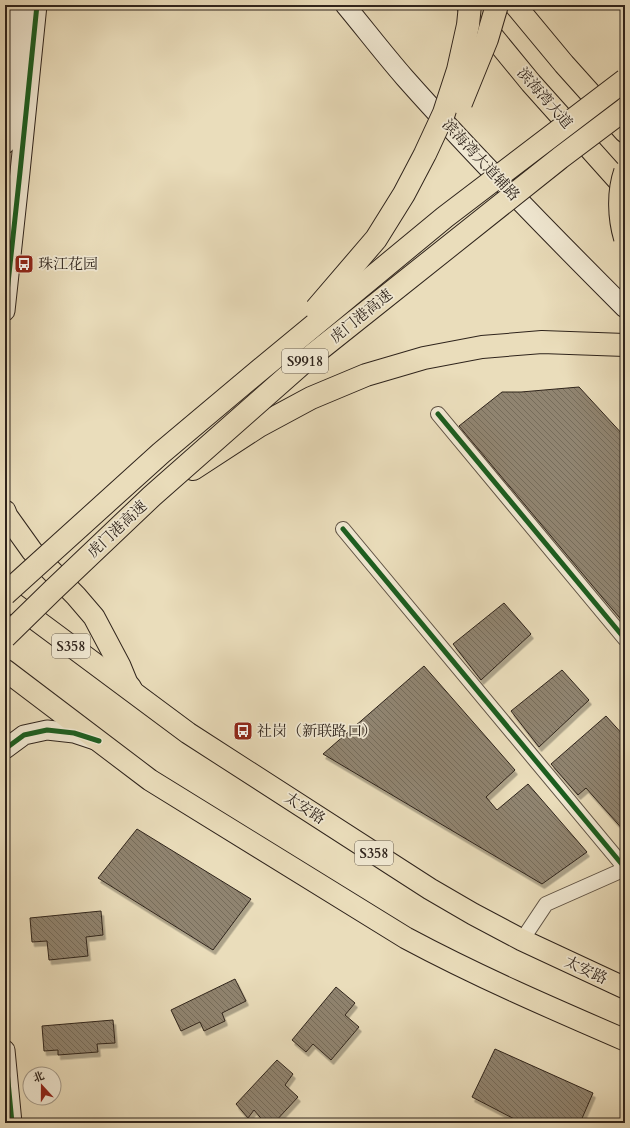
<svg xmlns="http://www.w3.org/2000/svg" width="630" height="1128" viewBox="0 0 630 1128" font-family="Cardo,'Noto Serif SC',serif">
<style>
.building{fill:url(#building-back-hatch);stroke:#2f241c;filter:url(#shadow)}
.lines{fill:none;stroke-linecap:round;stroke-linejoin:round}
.street-casing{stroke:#5e5244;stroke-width:16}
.secondary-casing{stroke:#2f241c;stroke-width:21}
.primary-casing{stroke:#2f241c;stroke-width:23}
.highway-casing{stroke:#2f241c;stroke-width:24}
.street{stroke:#f1e9d3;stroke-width:14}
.secondary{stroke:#f1e9d3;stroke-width:19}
.primary{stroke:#eaddbb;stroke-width:21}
.highway{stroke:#eaddbb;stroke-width:22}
.highway-bridge-casing{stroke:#2f241c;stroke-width:24;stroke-linecap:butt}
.highway-bridge{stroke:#eaddbb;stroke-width:22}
.cycleway-casing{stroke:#f1e9d3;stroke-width:8}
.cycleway{stroke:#1b5e20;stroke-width:5}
.labels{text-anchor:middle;stroke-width:3.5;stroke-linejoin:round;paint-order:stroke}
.shield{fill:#f1e9d3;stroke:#695f53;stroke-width:1}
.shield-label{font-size:14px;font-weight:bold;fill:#2f241c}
.street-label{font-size:15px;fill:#2f241c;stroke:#f1e9d3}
.poi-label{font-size:15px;fill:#2f241c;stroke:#f1e9d3;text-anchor:start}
</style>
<defs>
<pattern id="building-back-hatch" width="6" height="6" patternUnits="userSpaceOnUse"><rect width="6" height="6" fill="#90846f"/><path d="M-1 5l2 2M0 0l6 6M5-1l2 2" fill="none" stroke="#766c5a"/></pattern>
<filter id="shadow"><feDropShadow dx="2.5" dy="4.5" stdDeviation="0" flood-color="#0004"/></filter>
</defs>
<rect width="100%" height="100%" fill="#eaddbb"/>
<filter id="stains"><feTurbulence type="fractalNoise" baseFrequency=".005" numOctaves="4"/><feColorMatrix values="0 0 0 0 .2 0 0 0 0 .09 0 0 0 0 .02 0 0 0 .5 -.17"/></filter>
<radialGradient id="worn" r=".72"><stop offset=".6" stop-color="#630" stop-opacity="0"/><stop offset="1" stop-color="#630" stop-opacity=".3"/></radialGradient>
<g class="building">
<polygon points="579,387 625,437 625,624 607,603 459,426 502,392 521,392"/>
<polygon points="504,603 531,634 481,680 453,644"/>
<polygon points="424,666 515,770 486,797 497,810 528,784 587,852 542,884 323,754"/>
<polygon points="562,670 589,700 539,747 511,711"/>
<polygon points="606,716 625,737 625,832 586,788 578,795 551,764"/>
<polygon points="137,829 251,899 213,950 98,878"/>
<polygon points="101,911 103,935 86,937 88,956 49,960 47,941 32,942 30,918"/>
<polygon points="235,979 246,1001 222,1013 225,1021 204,1031 200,1022 181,1031 171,1010"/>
<polygon points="336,987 355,1003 345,1015 359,1027 331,1060 313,1044 306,1052 292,1040"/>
<polygon points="113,1020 115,1043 97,1044 98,1052 58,1055 58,1050 44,1051 42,1026"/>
<polygon points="495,1049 593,1093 580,1123 522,1123 472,1097"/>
<polygon points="277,1060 293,1074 285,1085 298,1097 274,1123 265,1123 254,1110 248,1118 236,1104"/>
</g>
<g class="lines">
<defs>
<g id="street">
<polyline points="438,414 625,639"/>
<polyline points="343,529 625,868"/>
<polyline points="522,940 546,904 625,869"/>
</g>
<g id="secondary">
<path d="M 345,5 C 365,29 384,54 405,78 C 475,157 550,233 625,308"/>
<polyline points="5,144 19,5"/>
<polyline points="5,311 20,172 37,5"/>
<polyline points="5,749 24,735 47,730 74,733 95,740"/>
<polyline points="5,1050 12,1123"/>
</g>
<g id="primary">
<polyline points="467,5 531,83 625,188"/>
<polyline points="515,5 564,64 625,132"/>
<polyline points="5,511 7,516 32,551 76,596 94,617 120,666 127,683 131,688"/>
<polyline points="5,597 188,733 430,889 473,914 522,940 625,988"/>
<path d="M 5,670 L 150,780 L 406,938 C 477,976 551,1008 625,1040"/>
</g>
<polyline id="highway" points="193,469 259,426 311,398 366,375 424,358 482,347 542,342 625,345"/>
</defs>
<use href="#street" class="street-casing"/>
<use href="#secondary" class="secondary-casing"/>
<use href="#primary" class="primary-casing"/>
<use href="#highway" class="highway-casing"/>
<use href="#street" class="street"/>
<use href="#secondary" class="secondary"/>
<use href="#primary" class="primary"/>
<use href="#highway" class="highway"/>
<defs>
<g id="highway-bridge">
<polyline points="461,103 487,39 497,5"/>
<path d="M 625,172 C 618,192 619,218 625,238"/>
<polyline points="316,309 376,239 404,194 425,154 444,113 458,70 468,25 470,5"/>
<polyline points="5,594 161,453 261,369 445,217 625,80"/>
<polyline points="5,637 52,591 152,496 305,361 560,158 625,109"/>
</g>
</defs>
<use href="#highway-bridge" class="highway-bridge-casing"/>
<use href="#highway-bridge" class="highway-bridge"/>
<defs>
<g id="cycleway">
<polyline points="5,311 20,172 37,5"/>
<polyline points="438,414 625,639"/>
<polyline points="343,529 625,868"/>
<polyline points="5,749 24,735 47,730 74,733 99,741"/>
<polyline points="5,1050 12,1123"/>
</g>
</defs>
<use href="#cycleway" class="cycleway-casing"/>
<use href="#cycleway" class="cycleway"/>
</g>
<defs>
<symbol id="bus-square" viewBox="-11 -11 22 22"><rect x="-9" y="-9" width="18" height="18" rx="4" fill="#8f2418" stroke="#f1e9d3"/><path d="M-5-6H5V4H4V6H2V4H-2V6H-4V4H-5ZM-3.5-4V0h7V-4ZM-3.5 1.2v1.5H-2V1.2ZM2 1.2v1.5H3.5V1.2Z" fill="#fff"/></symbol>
</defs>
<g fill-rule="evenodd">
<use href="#bus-square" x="13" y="253" width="22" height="22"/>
<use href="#bus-square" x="232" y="720" width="22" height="22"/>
</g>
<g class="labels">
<g class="shield">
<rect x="282" y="349" width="46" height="24" rx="3"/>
<rect x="52" y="634" width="38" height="24" rx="3"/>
<rect x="355" y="841" width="38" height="24" rx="3"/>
</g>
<g class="shield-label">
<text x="305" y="366">S9918</text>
<text x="71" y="651">S358</text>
<text x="374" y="858">S358</text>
</g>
<g class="street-label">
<text transform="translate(545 98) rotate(49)" y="5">滨海湾大道</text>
<text transform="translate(481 160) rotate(47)" y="5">滨海湾大道辅路</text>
<text transform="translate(361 316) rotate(-39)" y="5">虎门港高速</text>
<text transform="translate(117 529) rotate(-43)" y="5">虎门港高速</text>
<text transform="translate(305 808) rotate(33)" y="5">太安路</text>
<text transform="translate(586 970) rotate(25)" y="5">太安路</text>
</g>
<g class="poi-label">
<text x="38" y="269">珠江花园</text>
<text x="257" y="736">社岗（新联路口）</text>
</g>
</g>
<rect width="630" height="1128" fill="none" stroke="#eaddbb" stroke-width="20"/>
<rect x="6" y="6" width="618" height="1116" fill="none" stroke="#2f241c" stroke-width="2"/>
<rect x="10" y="10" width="610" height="1108" fill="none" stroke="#2f241c"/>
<g transform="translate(42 1086) rotate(339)"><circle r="19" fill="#f1e9d3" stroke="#a39a8a"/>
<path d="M0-3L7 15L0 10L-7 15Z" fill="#8f2418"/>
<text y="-6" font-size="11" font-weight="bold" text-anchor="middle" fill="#2f241c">北</text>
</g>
<rect width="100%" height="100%" filter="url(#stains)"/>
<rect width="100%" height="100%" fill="url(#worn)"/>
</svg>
